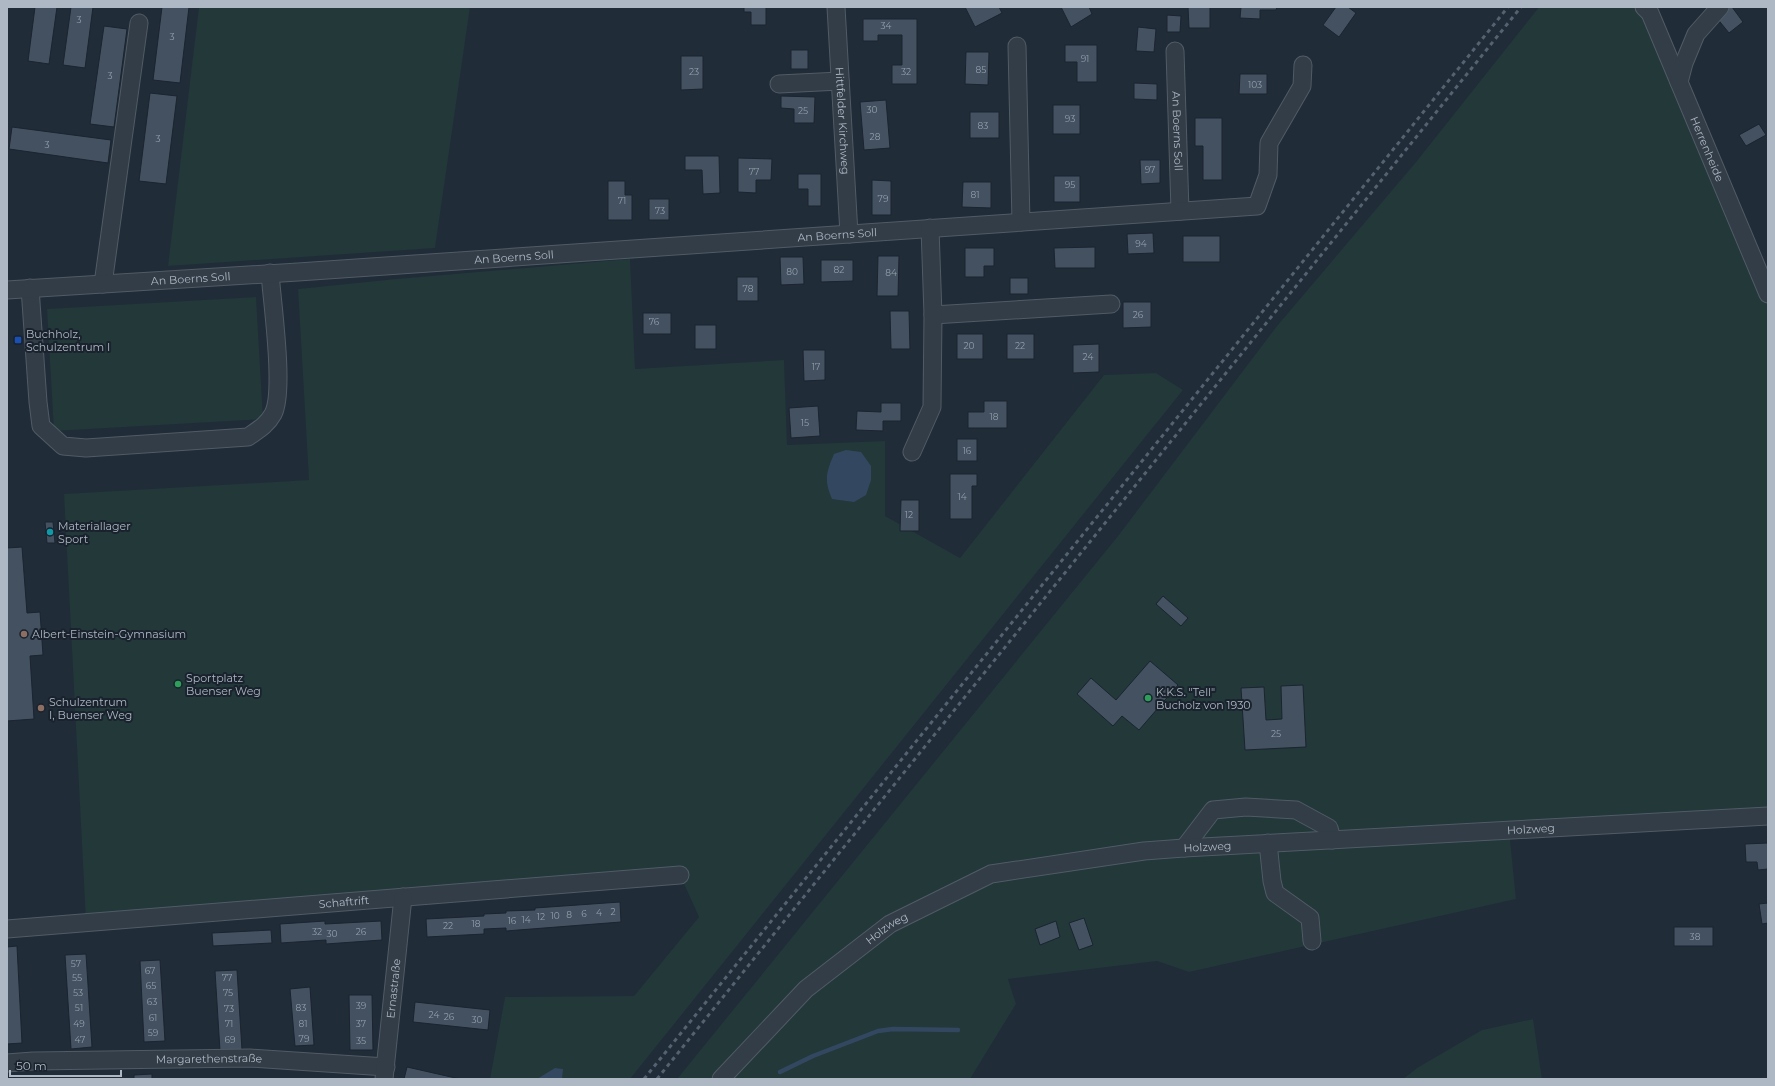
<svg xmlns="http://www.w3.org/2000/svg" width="1775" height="1086" viewBox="0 0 1775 1086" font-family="Montserrat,sans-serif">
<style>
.green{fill:#223839}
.water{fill:#334860}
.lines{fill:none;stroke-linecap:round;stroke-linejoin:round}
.stream{stroke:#334860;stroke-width:4.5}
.building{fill:#435160;stroke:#1b242f}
.minor-casing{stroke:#515b66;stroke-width:19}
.minor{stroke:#333d48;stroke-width:17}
.rail{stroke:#556270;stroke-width:3;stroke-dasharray:4 4;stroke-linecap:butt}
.transit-dot{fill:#1a4fb4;stroke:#19222d;stroke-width:1.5}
.culture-dot{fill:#0f9aa8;stroke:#19222d;stroke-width:1.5}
.education-dot{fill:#8d6e63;stroke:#19222d;stroke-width:1.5}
.leisure-dot{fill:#2e9e5b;stroke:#19222d;stroke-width:1.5}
.labels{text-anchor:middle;stroke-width:4;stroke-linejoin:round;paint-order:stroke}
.number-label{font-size:9px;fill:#939eac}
.street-label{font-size:11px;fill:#aeb8c5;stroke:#19222d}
.poi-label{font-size:11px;fill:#aeb8c5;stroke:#19222d;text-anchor:start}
</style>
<rect width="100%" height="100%" fill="#202c38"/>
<g class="green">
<polygon points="199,7 470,7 435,248 168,266"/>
<polygon points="1539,7 1652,7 1768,294 1768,816 1509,830 1516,899 1189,972 1157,961 1008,979 1016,1004 970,1079 677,1079 1118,536 1277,326 1416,162"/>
<polygon points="630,259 635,369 784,360 787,445 885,441 885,516 960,558 1104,375 1156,373 1183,390 630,1079 490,1079 505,997 634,996 699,917 680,875 86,922 64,494 309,480 298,289 396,279"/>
<polygon points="256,297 263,419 54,431 47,309"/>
<polygon points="1533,1019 1542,1079 1403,1079 1417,1068 1482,1030"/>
</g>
<g class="water">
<path d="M 846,450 L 861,452 L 871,466 L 871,480 L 866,495 L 854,502 L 832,499 C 824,480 826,473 834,454 Z"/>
<polygon points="555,1068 563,1069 562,1079 537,1079"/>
</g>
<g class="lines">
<polyline class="stream" points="780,1072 813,1056 878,1031 893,1029 958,1030"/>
</g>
<g class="building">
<polygon points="35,7 57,7 49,64 28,61"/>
<polygon points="71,7 93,7 85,68 63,65"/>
<polygon points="162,7 189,7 180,83 153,80"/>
<polygon points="744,7 766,7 766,25 751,25 751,12 744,12"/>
<polygon points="965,7 999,7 1002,13 975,27"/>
<polygon points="1061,7 1089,7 1092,14 1071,27"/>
<polygon points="1188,7 1210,7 1210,28 1189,28"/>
<polygon points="1241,7 1277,7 1276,10 1260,10 1260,19 1240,18"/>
<polygon points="1336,7 1348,7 1356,13 1339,37 1323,25"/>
<polygon points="1729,7 1732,7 1743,22 1729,33 1716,17"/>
<polygon points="1167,15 1181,16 1180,32 1167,32"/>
<polygon points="863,19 917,19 917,84 892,84 892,65 902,65 902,35 878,35 878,41 863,41"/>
<polygon points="104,26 127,29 114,127 90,124"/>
<polygon points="1138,27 1156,29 1154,52 1136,51"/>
<polygon points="1065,45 1097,45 1097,82 1077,82 1077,62 1065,62"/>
<rect x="791" y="50" width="17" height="19"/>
<polygon points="966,52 989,52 988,85 965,84"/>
<polygon points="681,56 703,56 703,89 681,90"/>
<polygon points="1240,74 1267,74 1267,94 1239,94"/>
<polygon points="1134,83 1157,84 1157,100 1134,99"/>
<polygon points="150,93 177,96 166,184 139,181"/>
<polygon points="781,96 815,97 814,123 794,123 794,109 781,108"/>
<polygon points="886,100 890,148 864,150 860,102"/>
<rect x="1053" y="105" width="27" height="29"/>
<rect x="970" y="112" width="29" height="26"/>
<polygon points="1195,118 1222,118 1222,180 1203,180 1203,146 1195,146"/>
<polygon points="1759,124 1766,135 1746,146 1739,135"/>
<polygon points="12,127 111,140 108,163 9,149"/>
<polygon points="685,156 719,156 720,193 703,194 702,170 685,170"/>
<polygon points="738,158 772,159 771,180 756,180 756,193 738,192"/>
<polygon points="1140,160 1160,160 1160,183 1141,184"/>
<polygon points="798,174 821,174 821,206 808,206 808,189 798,189"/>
<rect x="1054" y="176" width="26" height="26"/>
<polygon points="872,180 891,181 891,215 872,215"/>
<polygon points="608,181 625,181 625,195 632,195 632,220 608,220"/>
<polygon points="963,182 991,182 991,208 962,207"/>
<rect x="649" y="199" width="20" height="21"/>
<polygon points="1153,233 1154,253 1128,254 1127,234"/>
<rect x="1183" y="236" width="37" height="26"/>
<polygon points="1095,247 1095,268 1055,268 1054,248"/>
<polygon points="965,248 994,248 994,266 984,266 984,277 965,277"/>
<polygon points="878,256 899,256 898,296 877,296"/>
<polygon points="780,257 803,257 804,284 781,285"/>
<polygon points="821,260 853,260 853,281 821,282"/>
<rect x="737" y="277" width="21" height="24"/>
<rect x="1010" y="278" width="18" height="16"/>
<polygon points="1123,302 1151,302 1151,327 1123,328"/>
<polygon points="890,311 909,311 910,349 891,349"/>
<rect x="643" y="313" width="28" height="21"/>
<rect x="695" y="325" width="21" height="24"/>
<rect x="957" y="334" width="26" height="25"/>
<rect x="1007" y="334" width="27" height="25"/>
<polygon points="1099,344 1099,372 1073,373 1073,345"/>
<polygon points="803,350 825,350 825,380 804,381"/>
<polygon points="984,401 1007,401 1007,428 968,428 968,412 984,412"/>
<polygon points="881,403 901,403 901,421 883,421 883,431 856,430 857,411 881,412"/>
<polygon points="818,406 820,436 791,438 789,408"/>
<rect x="957" y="439" width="20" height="22"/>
<polygon points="950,474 977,474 977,486 972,486 972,519 950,519"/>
<polygon points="901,500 919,500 919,531 900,531"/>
<polygon points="45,522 53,522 55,543 47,543"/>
<polygon points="22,547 27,613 40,612 43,655 30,656 34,719 7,721 7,548"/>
<polygon points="1163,596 1188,618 1181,626 1156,604"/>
<polygon points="1150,661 1178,685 1139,730 1122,716 1113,726 1077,694 1091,678 1116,700"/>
<polygon points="1303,685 1306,747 1245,750 1241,688 1264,687 1266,720 1282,719 1281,686"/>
<polygon points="1768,843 1768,869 1758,870 1757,862 1746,862 1745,844"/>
<polygon points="620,902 621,922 506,931 506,928 484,929 484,934 427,937 426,919 484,916 484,914 506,913 506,911 535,910 535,908"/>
<polygon points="1768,903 1768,923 1762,924 1759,904"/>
<polygon points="1084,918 1093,945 1079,950 1069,923"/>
<polygon points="325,921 325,924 381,921 382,940 326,944 326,940 281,943 280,924"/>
<polygon points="1056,921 1060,937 1040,945 1035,929"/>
<rect x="1674" y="927" width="39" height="19"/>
<polygon points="271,930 272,943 213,946 212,933"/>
<polygon points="17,946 22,1043 7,1044 7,947"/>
<polygon points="86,954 92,1047 71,1049 65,955"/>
<polygon points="160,960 165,1041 144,1042 140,961"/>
<polygon points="237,970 242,1050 220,1051 215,971"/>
<polygon points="310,987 314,1045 295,1046 290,989"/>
<polygon points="349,995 372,995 373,1050 350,1050"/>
<polygon points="415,1002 490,1010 488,1030 413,1022"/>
<polygon points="407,1067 460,1079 404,1079"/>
<polygon points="152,1074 152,1079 134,1079 134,1075"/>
</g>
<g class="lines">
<defs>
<g id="minor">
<path id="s1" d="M 836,7 L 849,234"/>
<path id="s2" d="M 1644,7 L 1650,13 L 1768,294"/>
<polyline points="1017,46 1021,222"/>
<path id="s3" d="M 1175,51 L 1180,211"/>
<polyline points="1679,82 1684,63 1696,34 1720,7"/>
<polyline points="779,84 840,81"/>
<polyline points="103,284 139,23"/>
<path d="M 30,288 L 38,402 L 41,426 L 63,446 L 86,448 L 248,437 C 258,430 267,425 273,414 C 285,392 272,302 270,273"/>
<path id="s4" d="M 7,290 L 298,272 L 1257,206 L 1268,175 L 1269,143 L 1302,86 L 1303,65"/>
<polyline points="933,315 1111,304"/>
<polyline points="912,452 932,407 933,315 930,228"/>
<polyline points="1268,843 1272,881 1275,893 1310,918 1312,941"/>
<polyline points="1184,848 1213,810 1246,807 1296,810 1329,828 1332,840"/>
<path id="s5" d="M 7,929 L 680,875"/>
<path id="s6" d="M 7,1063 L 33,1061 L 250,1058 L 386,1067"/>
<path id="s7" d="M 384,1079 L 403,897"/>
<path id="s8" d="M 721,1079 L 806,989 L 890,924 L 991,874 L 1144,851 L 1184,848 L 1768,816"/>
</g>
</defs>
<use href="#minor" class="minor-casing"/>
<use href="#minor" class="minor"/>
<g class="rail">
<polyline points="644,1079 1508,7"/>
<polyline points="657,1079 1521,7"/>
</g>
</g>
<rect class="transit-dot" x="14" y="336" width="8" height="8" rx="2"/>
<circle class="culture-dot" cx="50" cy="532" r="4"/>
<g class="education-dot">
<circle cx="24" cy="634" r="4"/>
<circle cx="41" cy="708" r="4"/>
</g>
<g class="leisure-dot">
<circle cx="178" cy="684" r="4"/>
<circle cx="1148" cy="698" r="4"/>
</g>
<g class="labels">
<g class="number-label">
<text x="79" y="23">3</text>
<text x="886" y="29">34</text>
<text x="172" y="40">3</text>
<text x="1085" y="62">91</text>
<text x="981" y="73">85</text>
<text x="694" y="75">23</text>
<text x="906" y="75">32</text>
<text x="110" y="79">3</text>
<text x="1255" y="88">103</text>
<text x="872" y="113">30</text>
<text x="803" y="114">25</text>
<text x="1070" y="122">93</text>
<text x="983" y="129">83</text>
<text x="875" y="140">28</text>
<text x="158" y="142">3</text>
<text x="47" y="148">3</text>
<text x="1150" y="173">97</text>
<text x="754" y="175">77</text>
<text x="1070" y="188">95</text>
<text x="975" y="198">81</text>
<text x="883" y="202">79</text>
<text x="622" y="204">71</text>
<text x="660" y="214">73</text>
<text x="1141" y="247">94</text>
<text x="839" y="273">82</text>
<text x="792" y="275">80</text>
<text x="891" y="276">84</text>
<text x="748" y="292">78</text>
<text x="1138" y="318">26</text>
<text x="654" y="325">76</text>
<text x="969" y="349">20</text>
<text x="1020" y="349">22</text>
<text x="1088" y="360">24</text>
<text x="816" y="370">17</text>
<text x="994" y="420">18</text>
<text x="805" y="426">15</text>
<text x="967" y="454">16</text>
<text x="962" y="500">14</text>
<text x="909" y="518">12</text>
<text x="1276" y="737">25</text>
<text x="613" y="915">2</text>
<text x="599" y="916">4</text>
<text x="584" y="917">6</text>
<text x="569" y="918">8</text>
<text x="555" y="919">10</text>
<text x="541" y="920">12</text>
<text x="526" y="923">14</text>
<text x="512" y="924">16</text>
<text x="476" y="927">18</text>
<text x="448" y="929">22</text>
<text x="317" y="935">32</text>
<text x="361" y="935">26</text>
<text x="332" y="937">30</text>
<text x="1695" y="940">38</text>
<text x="76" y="967">57</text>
<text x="150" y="974">67</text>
<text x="77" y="981">55</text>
<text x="227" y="981">77</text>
<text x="151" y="989">65</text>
<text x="78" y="996">53</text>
<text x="228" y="996">75</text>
<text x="152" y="1005">63</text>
<text x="361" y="1009">39</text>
<text x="79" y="1011">51</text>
<text x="301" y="1011">83</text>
<text x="229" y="1012">73</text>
<text x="434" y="1018">24</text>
<text x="449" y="1020">26</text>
<text x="153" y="1021">61</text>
<text x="477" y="1023">30</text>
<text x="79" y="1027">49</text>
<text x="229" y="1027">71</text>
<text x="303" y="1027">81</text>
<text x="361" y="1027">37</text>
<text x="153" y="1036">59</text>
<text x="304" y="1042">79</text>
<text x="80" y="1043">47</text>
<text x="230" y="1043">69</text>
<text x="361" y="1044">35</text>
</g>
<g class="street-label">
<text dy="4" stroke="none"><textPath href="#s1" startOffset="114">Hittfelder Kirchweg</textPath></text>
<text dy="4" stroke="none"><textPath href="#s3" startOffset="80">An Boerns Soll</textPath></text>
<text dy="4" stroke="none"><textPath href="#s2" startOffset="156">Herrenheide</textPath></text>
<text dy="4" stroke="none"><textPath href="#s4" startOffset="832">An Boerns Soll</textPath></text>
<text dy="4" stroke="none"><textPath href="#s4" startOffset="508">An Boerns Soll</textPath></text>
<text dy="4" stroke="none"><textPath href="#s4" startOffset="184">An Boerns Soll</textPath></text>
<text dy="4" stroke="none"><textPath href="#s8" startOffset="885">Holzweg</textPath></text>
<text dy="4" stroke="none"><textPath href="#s8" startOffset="561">Holzweg</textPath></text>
<text dy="4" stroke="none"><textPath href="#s5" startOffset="338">Schaftrift</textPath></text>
<text dy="4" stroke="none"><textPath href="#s8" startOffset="225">Holzweg</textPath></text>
<text dy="4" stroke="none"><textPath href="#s7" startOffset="91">Ernastraße</textPath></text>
<text dy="4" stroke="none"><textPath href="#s6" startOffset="202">Margarethenstraße</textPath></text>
</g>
<g class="poi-label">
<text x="26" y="338">Buchholz,<tspan x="26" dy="13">Schulzentrum I</tspan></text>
<text x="58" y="530">Materiallager<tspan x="58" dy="13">Sport</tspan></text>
<text x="32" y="638">Albert-Einstein-Gymnasium</text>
<text x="186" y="682">Sportplatz<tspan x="186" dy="13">Buenser Weg</tspan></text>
<text x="1156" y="696">K.K.S. "Tell"<tspan x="1156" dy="13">Bucholz von 1930</tspan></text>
<text x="49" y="706">Schulzentrum<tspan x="49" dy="13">I, Buenser Weg</tspan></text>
</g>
</g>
<rect width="1775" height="1086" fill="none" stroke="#aeb8c5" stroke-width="16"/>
<path d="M10 1070v6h111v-6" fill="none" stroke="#aeb8c5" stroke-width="2"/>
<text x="16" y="1070" font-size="12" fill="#aeb8c5" stroke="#19222d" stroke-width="3" paint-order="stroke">50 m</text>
</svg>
